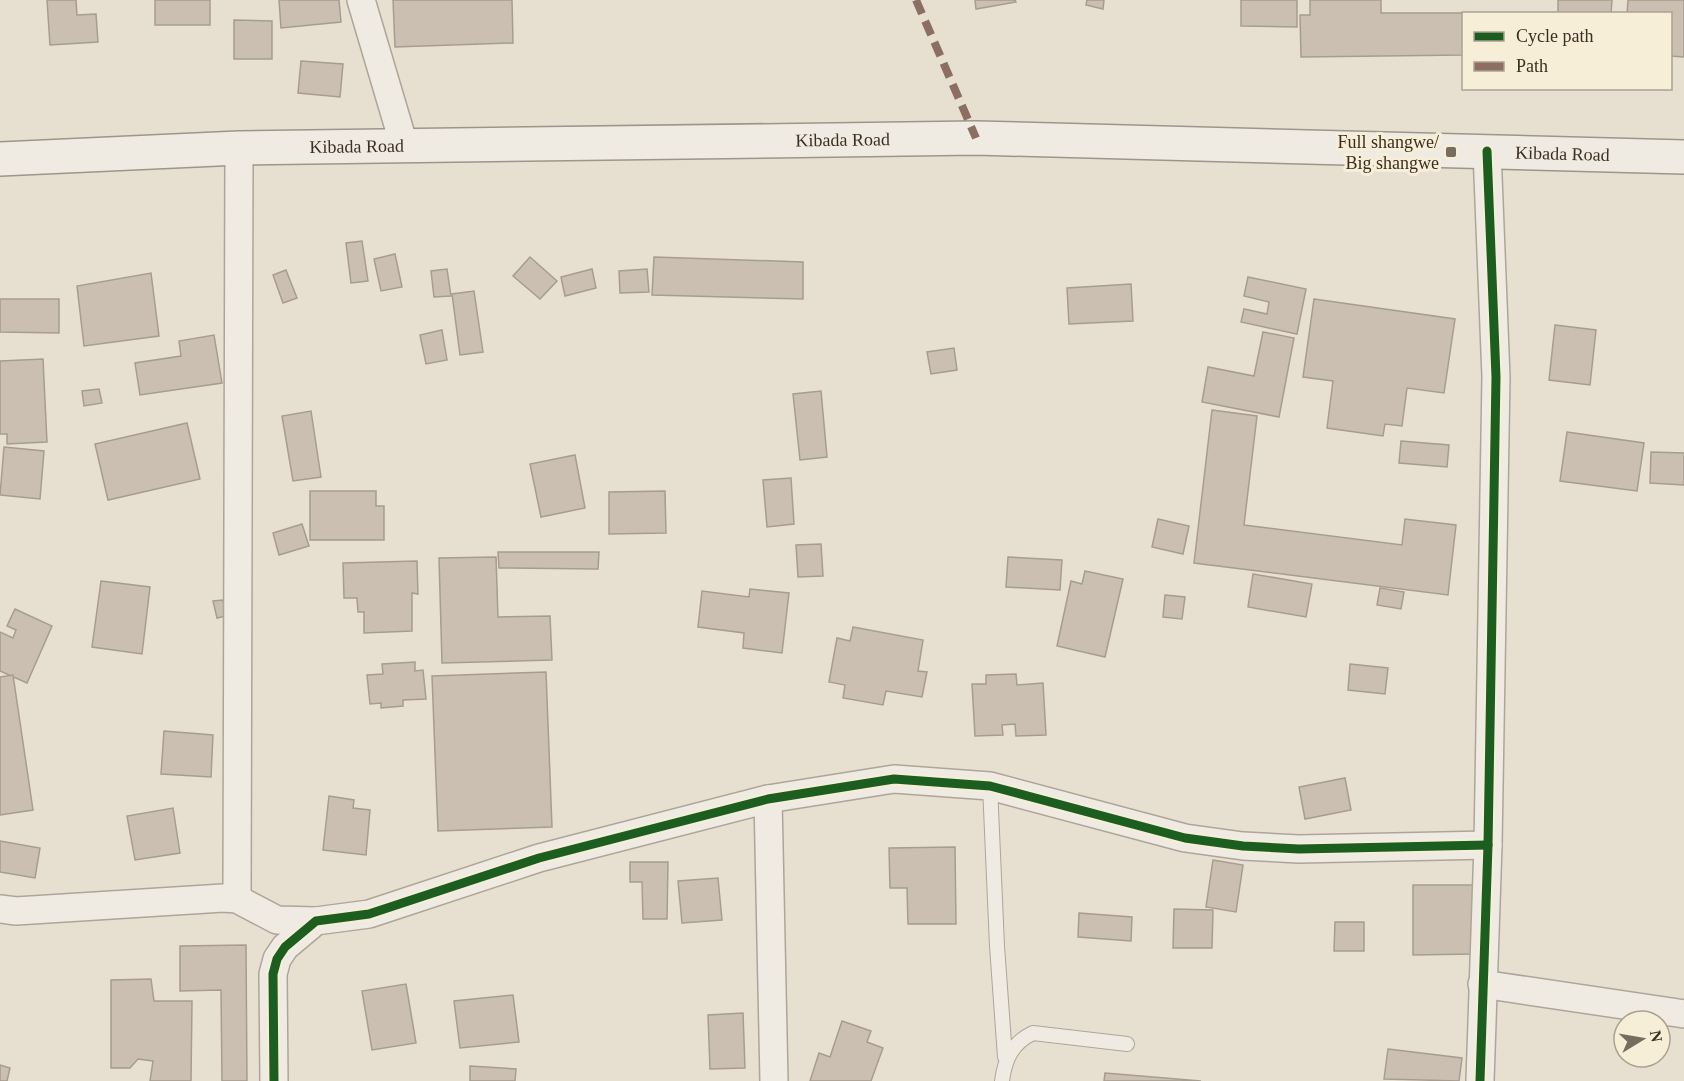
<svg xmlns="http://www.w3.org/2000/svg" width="1684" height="1081" viewBox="0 0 1684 1081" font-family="'Times New Roman',serif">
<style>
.building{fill:#cbbfb2;stroke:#a89c90;stroke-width:1.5}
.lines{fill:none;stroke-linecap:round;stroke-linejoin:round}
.service-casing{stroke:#ada599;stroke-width:16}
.minor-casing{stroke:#ada599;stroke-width:30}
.secondary-casing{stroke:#9c958a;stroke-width:36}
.service{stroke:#efebe3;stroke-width:14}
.minor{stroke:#efebe3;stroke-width:27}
.secondary{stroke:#efebe3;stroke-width:33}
.quiet{stroke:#8d6e63;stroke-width:8;stroke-dasharray:15 8;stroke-linecap:butt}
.cycleway-casing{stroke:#f7eed8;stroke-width:13}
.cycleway{stroke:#1b5e20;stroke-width:9}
.poi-dot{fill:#786c5e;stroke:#f7eed8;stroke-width:2}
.labels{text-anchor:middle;stroke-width:6;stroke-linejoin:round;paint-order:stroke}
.street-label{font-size:18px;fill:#3d2e20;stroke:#f7eed8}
.poi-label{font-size:18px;fill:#3d2e20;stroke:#f7eed8;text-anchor:end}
</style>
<rect width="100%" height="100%" fill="#e7e0d1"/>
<g class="building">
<polygon points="47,0 76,0 77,15 96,14 98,42 50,45"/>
<rect x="155" y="0" width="55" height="25"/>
<polygon points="279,0 339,0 341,22 281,28"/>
<polygon points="393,0 512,0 513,43 395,47"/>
<polygon points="975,0 1015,0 1016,2 976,9"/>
<polygon points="1087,0 1104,0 1103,9 1086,5"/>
<polygon points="1241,0 1297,0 1297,27 1241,26"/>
<polygon points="1310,0 1381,0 1381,13 1471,13 1464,14 1464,55 1301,57 1300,15 1310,15"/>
<polygon points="1558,0 1612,0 1611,14 1558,14"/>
<polygon points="1628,0 1684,0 1684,57 1670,56 1670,14 1627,14"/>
<polygon points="234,20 272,21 272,59 234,59"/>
<polygon points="301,61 343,64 340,97 298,93"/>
<polygon points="362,241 368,281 351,283 346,243"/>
<polygon points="395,254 402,287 381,291 374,259"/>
<polygon points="530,257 557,281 540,299 513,276"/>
<polygon points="654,257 803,262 803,299 652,295"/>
<polygon points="447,269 451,296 434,297 431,271"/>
<polygon points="592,269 596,288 565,296 561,277"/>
<polygon points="647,269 649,292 620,293 619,271"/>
<polygon points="286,270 297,298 283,303 273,275"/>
<polygon points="151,273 159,336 84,346 77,286"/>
<polygon points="1248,277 1306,289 1297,334 1241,322 1244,309 1267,314 1269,302 1244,296"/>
<polygon points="1131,284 1133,321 1069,324 1067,288"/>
<polygon points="474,291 483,352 460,355 452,294"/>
<polygon points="0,299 59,299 59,333 0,332"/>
<polygon points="1314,299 1455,319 1444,393 1407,388 1402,426 1385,424 1383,436 1327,428 1333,381 1303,377"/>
<polygon points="1555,325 1596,330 1590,385 1549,380"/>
<polygon points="442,330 447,360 426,364 420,335"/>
<polygon points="1263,332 1294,338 1279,417 1202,402 1208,367 1254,376"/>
<polygon points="214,335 222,383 140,395 135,363 181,356 179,341"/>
<polygon points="954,348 957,370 931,374 927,352"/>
<polygon points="43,359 47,442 7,444 7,434 0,434 0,361"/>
<polygon points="99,389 102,403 84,406 82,391"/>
<polygon points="821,391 827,457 800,460 793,394"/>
<polygon points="1212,410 1257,416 1244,525 1402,545 1405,519 1456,525 1448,595 1194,563"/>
<polygon points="311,411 321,477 293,481 282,416"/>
<polygon points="187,423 200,479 108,500 95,444"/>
<polygon points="1567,432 1644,443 1637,491 1560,481"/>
<polygon points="1401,441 1449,445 1447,467 1399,463"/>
<polygon points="4,447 44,451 40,499 0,495"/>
<polygon points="1651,452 1684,453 1684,485 1650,483"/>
<polygon points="575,455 585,508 541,517 530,464"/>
<polygon points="791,478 794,524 767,527 763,480"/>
<polygon points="310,491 376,491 376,506 384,506 384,540 310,540"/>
<polygon points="665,491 666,533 609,534 609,492"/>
<polygon points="1158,519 1189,526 1183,554 1152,547"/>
<polygon points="302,524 309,546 279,555 273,533"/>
<polygon points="821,544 823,576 798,577 796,545"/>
<polygon points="498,552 599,552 598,569 499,568"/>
<polygon points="496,557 498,617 550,616 552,660 442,663 439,558"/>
<polygon points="1008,557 1062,560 1060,590 1006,587"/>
<polygon points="417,561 418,594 412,593 412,631 364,633 364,612 358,612 357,598 344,598 343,563"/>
<polygon points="1085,571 1123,579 1105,657 1057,646 1071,581 1082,584"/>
<polygon points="1253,574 1312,584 1306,617 1248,607"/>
<polygon points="101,581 150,587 142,654 92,647"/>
<polygon points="1380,588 1404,592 1401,609 1377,605"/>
<polygon points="750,589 789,593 782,653 743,648 744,633 698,627 702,591 749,597"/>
<polygon points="1165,595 1185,597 1182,619 1163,617"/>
<polygon points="223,600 226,616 217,618 213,601"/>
<polygon points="15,609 52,626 27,683 0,671 0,632 13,638 16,630 7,626"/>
<polygon points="853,627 923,640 918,671 927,672 922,697 886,691 883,705 843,698 845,685 829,682 837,638 850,641"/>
<polygon points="415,662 415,671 423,670 426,699 403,700 403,706 381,708 381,703 370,704 367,675 383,674 382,664"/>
<polygon points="1350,664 1388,668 1385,694 1348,690"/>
<polygon points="546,672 552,827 438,831 432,676"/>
<polygon points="1016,674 1017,685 1043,683 1046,735 1016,736 1015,724 1002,725 1003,735 975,736 972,684 986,684 986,675"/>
<polygon points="13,675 33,810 0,815 0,677"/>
<polygon points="164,731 213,735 211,777 161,774"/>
<polygon points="1345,778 1351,810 1305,819 1299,787"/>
<polygon points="329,796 354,800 353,808 370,810 366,855 323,850"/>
<polygon points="173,808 180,853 135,860 127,816"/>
<polygon points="0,841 40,848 35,878 0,872"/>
<polygon points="955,847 956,924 908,924 907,888 890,888 889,848"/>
<polygon points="1213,860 1243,865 1236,912 1206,907"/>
<polygon points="630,862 668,862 667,919 643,919 642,882 630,882"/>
<polygon points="718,878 722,920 682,923 678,881"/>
<polygon points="1413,885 1473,885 1473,954 1413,955"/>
<polygon points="1174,909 1213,910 1212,948 1173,948"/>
<polygon points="1079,913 1132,917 1131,941 1078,937"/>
<polygon points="1335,922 1364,922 1364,951 1334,951"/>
<polygon points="246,945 247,1081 222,1081 221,990 180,991 180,946"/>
<polygon points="151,979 154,1001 192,1001 191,1081 150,1081 153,1061 138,1059 130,1068 111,1068 111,980"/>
<polygon points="406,984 416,1043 372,1050 362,991"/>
<polygon points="513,995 519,1042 460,1048 454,1001"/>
<polygon points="743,1013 745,1068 710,1069 708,1015"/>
<polygon points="842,1021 871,1031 867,1042 883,1048 871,1081 810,1081 819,1053 830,1057"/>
<polygon points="1388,1049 1462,1058 1459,1081 1384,1079"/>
<polygon points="0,1065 10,1068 7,1081 0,1081"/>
<polygon points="470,1066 516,1069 515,1081 470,1081"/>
<polygon points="1105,1073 1201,1081 1104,1081"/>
</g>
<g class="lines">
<defs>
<g id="service">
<polyline points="990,786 997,946 1005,1057"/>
<path d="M 1002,1081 C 1005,1059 1012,1043 1033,1033 L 1127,1044"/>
</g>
<g id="minor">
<polyline points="361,0 404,145"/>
<polyline points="768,799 774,1081"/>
<polyline points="237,899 239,148"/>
<polyline points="0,909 16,911 223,898 237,899 277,920 316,921"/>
<polyline points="1482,984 1684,1014"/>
<polyline points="274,1081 273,974 277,959 285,947 316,921 369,914 539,858 768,799 894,779 990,786 1185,838 1243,846 1299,849 1488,845"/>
<polyline points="1480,1081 1488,845 1496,377 1487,151"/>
</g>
<g id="secondary">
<path id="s1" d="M 0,159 L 239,148 L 976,138 L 1684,157"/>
</g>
</defs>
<use href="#service" class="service-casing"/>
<use href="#minor" class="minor-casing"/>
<use href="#secondary" class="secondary-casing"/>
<use href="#service" class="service"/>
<use href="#minor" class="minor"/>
<use href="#secondary" class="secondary"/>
<polyline class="quiet" points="916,0 976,138"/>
<defs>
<g id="cycleway">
<polyline points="274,1081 273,974 277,959 285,947 316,921 369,914 539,858 768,799 894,779 990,786 1185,838 1243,846 1299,849 1488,845"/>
<polyline points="1480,1081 1488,845 1496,377 1487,151"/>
</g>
</defs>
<use href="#cycleway" class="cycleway-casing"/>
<use href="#cycleway" class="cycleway"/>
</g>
<rect class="poi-dot" x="1445" y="146" width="12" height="12" rx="3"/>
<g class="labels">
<g class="street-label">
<text dy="6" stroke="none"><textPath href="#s1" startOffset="843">Kibada Road</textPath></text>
<text dy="6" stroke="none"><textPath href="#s1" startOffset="357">Kibada Road</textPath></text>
<text dy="6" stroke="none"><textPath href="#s1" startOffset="1563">Kibada Road</textPath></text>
</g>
<g class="poi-label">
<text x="1439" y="148">Full shangwe/<tspan x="1439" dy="21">Big shangwe</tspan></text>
</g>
</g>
<rect x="1462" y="12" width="210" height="78" fill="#f7eed8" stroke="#ada18e" stroke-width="1.5"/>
<rect x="1474" y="32" width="30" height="9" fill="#1b5e20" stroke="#ada18e" stroke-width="1.5"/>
<text x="1516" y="42" font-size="18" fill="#3d2e20">Cycle path</text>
<rect x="1474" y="62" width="30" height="9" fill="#8d6e63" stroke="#ada18e" stroke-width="1.5"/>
<text x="1516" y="72" font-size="18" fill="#3d2e20">Path</text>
<g transform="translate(1642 1039) rotate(79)"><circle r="28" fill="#f7eed8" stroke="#ada18e" stroke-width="1.5"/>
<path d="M0-4.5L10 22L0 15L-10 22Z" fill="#786c5e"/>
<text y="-9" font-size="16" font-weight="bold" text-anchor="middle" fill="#3d2e20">N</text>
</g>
</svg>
